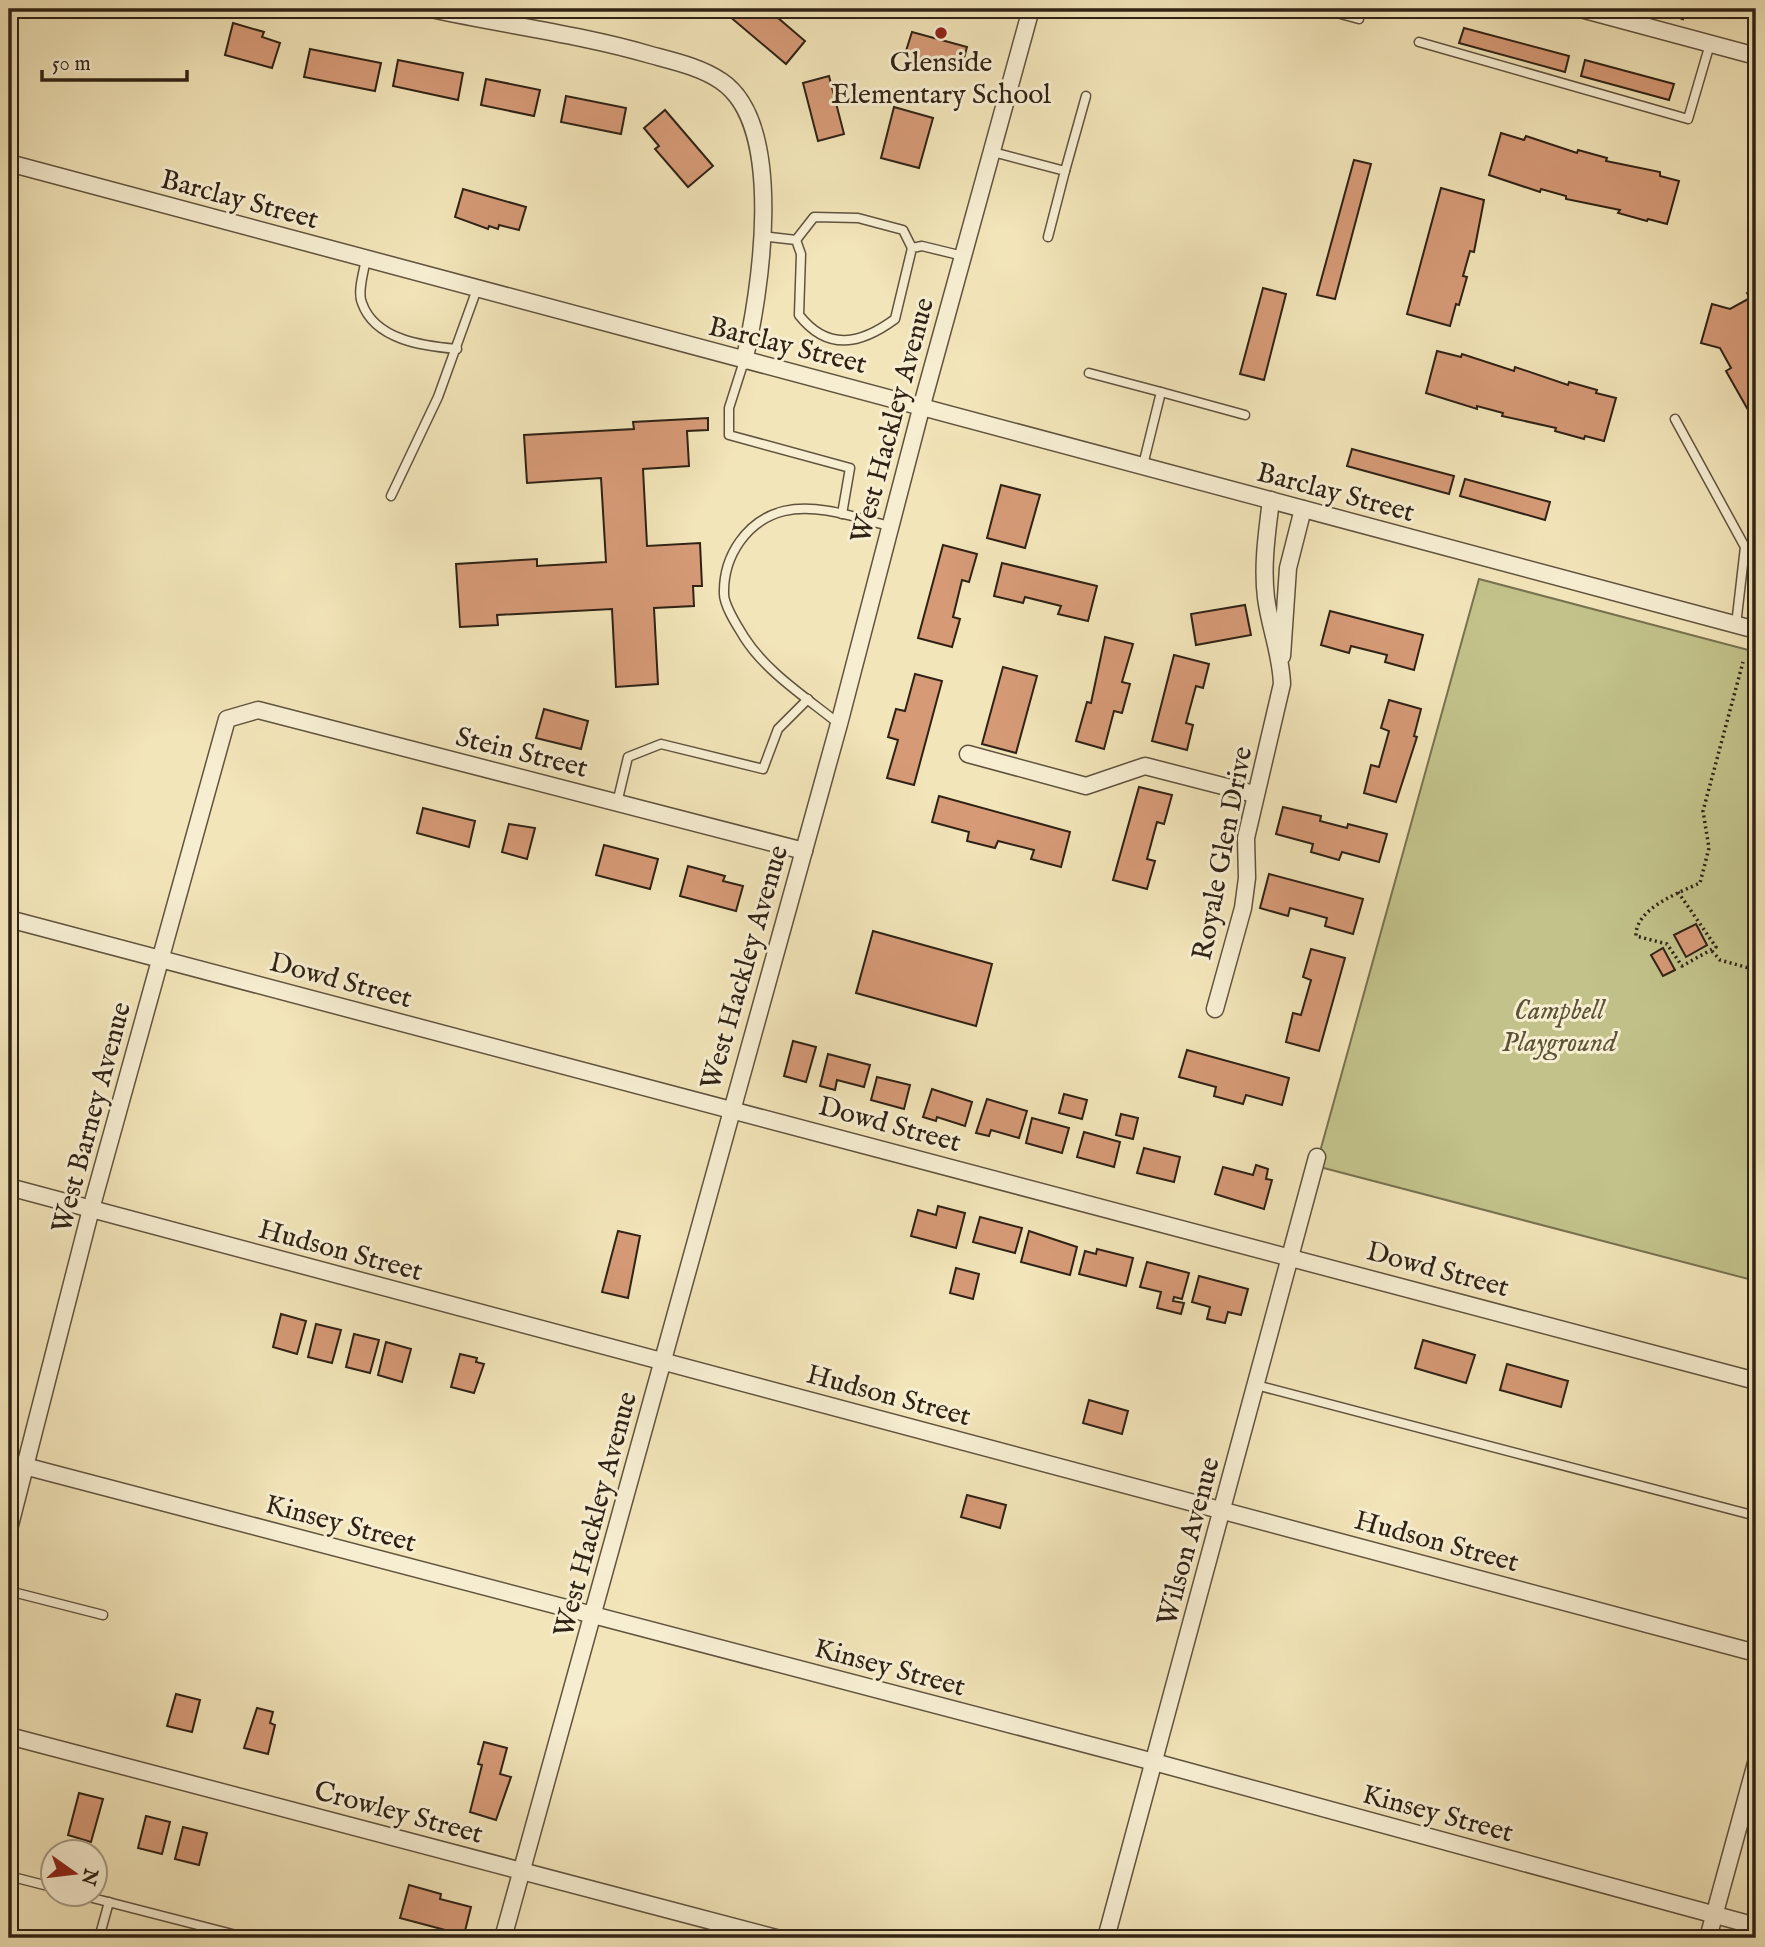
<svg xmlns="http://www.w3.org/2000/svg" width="1765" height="1947" viewBox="0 0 1765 1947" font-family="'IM FELL English',serif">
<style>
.green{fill:#c2c28a;stroke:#787250;stroke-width:2}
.building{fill:#d69a77;stroke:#2f2215;stroke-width:2}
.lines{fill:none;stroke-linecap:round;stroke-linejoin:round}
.service-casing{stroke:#60533e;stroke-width:11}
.minor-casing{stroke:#60533e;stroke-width:19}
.path{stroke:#2f2215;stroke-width:3.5;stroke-dasharray:2 3.5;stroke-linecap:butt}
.service{stroke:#f7eed2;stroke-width:8}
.minor{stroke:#f7eed2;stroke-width:16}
.poi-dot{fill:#8f2418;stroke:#f7eed2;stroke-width:2.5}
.labels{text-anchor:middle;stroke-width:6;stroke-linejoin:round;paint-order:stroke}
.poi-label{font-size:28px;fill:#2f2215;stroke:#f7eed2}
.street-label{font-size:28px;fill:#2f2215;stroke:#f7eed2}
.park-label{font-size:28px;font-style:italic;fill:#5b5238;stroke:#f7eed2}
</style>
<rect width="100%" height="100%" fill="#f2e5b9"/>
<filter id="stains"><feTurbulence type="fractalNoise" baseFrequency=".00286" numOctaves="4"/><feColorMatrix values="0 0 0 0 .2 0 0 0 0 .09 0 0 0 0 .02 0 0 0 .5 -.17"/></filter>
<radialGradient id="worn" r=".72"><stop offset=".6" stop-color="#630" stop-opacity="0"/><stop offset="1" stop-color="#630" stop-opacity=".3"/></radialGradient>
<polygon class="green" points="1479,579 1756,652 1756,1281 1316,1166"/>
<g class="building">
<polygon points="735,9 783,9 777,17 805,41 786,64 729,16"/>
<polygon points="233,23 264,32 262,37 280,43 272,68 225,55"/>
<polygon points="1464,28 1569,56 1565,72 1459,43"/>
<polygon points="912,32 967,47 961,70 905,54"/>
<polygon points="310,49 381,63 375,91 304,77"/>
<polygon points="398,60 463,73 458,100 393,86"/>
<polygon points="1585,60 1674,84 1669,100 1581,76"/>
<polygon points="829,76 844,134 818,141 803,83"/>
<polygon points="486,79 540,90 534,116 481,105"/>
<polygon points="566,96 626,108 621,134 561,122"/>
<polygon points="894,107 933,118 919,168 881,158"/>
<polygon points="665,110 713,166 688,187 655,149 659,146 644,128"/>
<polygon points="1501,133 1524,140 1526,136 1577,153 1578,150 1607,158 1606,161 1660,172 1660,176 1679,181 1667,224 1648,219 1647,221 1618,213 1620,210 1566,199 1566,196 1541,189 1540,192 1489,175"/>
<polygon points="1354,160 1371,164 1335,299 1317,295"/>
<polygon points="1441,188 1484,200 1474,252 1470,251 1463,276 1467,277 1459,305 1456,304 1450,326 1407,314"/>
<polygon points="463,189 526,207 519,230 499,225 498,229 489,226 488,229 455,217"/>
<polygon points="1756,287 1756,424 1726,371 1731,368 1720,348 1701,343 1712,304 1730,309 1750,298 1747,293"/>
<polygon points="1263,288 1286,294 1264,380 1240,374"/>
<polygon points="1437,351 1461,357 1462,354 1514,371 1515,367 1568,385 1569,382 1597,390 1596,393 1616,398 1604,441 1585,436 1584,439 1555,431 1556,428 1502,416 1503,413 1477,406 1477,409 1426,393"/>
<polygon points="708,418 708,430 687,431 689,466 643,469 647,546 700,543 702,586 693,586 694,606 654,608 658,684 616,687 612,609 497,615 498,625 460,627 456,564 537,559 537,566 606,562 601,478 527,483 524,435 634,429 633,422"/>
<polygon points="1352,449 1454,476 1449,494 1347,466"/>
<polygon points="1465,479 1550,502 1545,520 1460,496"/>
<polygon points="1001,485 1040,495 1025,548 987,538"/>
<polygon points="943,545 977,554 969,582 962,580 953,617 960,619 952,647 918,638"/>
<polygon points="1002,563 1097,586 1088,621 1058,614 1061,606 1025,597 1023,603 994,596"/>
<polygon points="1245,605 1251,635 1196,645 1191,614"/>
<polygon points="1330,611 1423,635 1414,670 1385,662 1387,655 1351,646 1349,653 1321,645"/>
<polygon points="1105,637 1133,644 1122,682 1130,684 1122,713 1114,711 1104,749 1076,741 1087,702 1091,703"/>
<polygon points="1174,655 1209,664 1203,688 1196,686 1186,723 1193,725 1187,750 1152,741"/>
<polygon points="1003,667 1037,676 1016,753 982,744"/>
<polygon points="915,674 942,681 914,785 887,778 898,740 888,737 896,709 905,711"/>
<polygon points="1389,700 1421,709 1414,736 1417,737 1396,802 1364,793 1371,765 1379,767 1389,731 1381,728"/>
<polygon points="544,709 588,721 581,749 536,738"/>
<polygon points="1139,787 1172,795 1164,824 1157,822 1147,859 1155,861 1147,889 1113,880"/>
<polygon points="939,796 1070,832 1061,867 1031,859 1034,850 998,841 995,848 967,841 969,832 932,822"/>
<polygon points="1283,807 1321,816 1320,821 1347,828 1348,824 1387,834 1379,862 1342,852 1339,860 1311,852 1313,844 1276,834"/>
<polygon points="423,808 475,821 469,847 417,833"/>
<polygon points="509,824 535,828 527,859 502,852"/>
<polygon points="604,845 658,859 650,889 596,875"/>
<polygon points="688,866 725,876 723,881 743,886 736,911 680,896"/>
<polygon points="1269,874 1363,899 1353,934 1325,926 1327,918 1290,908 1288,916 1260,908"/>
<polygon points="1696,924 1707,945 1686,957 1674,935"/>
<polygon points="873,931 992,964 976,1026 856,993"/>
<polygon points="1663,948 1675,970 1663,976 1651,955"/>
<polygon points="1311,949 1345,958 1319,1051 1286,1042 1293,1013 1301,1015 1311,980 1303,977"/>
<polygon points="793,1041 816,1047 806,1082 784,1076"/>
<polygon points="1187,1050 1289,1078 1282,1105 1246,1095 1243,1104 1214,1096 1216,1087 1179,1077"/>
<polygon points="828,1054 870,1065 864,1087 837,1080 835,1090 820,1086"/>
<polygon points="877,1077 910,1085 904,1109 871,1100"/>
<polygon points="932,1089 972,1102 965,1126 937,1117 936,1121 923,1117"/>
<polygon points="1064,1094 1087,1100 1082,1119 1059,1113"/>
<polygon points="987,1099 1027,1111 1019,1138 991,1130 989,1136 976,1133"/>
<polygon points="1121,1114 1138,1118 1133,1139 1116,1135"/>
<polygon points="1032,1118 1069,1128 1062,1153 1026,1143"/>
<polygon points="1084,1132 1120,1142 1114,1167 1077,1157"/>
<polygon points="1144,1148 1180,1157 1174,1182 1137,1173"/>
<polygon points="1256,1165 1268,1169 1266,1179 1272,1180 1264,1209 1215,1194 1223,1167 1253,1175"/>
<polygon points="938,1206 965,1213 956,1248 911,1236 918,1210 936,1215"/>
<polygon points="980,1217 1022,1228 1015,1253 973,1242"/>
<polygon points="618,1231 640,1236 628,1298 602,1292"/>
<polygon points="1029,1231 1077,1247 1070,1275 1021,1262"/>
<polygon points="1097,1249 1133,1258 1126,1286 1079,1274 1085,1251 1096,1254"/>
<polygon points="1147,1262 1189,1273 1182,1299 1174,1297 1173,1301 1184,1303 1181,1314 1157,1308 1161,1292 1140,1287"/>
<polygon points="956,1268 979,1274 973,1299 950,1293"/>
<polygon points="1199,1276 1248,1289 1241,1315 1228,1312 1225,1323 1207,1319 1210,1307 1192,1302"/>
<polygon points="281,1314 306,1321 297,1354 273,1347"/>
<polygon points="316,1324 341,1330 332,1363 308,1357"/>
<polygon points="354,1334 379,1340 370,1373 346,1367"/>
<polygon points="1423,1340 1475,1355 1466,1383 1415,1368"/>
<polygon points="386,1342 411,1349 402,1382 378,1375"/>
<polygon points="460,1354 477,1358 476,1362 484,1364 474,1393 451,1387"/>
<polygon points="1507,1364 1568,1381 1561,1407 1500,1390"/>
<polygon points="1089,1400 1128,1411 1122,1434 1083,1423"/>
<polygon points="967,1495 1006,1505 1000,1528 961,1517"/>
<polygon points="176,1694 200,1700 192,1732 167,1726"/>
<polygon points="257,1708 273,1712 270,1723 275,1725 268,1754 244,1748"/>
<polygon points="484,1742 507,1748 500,1774 511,1777 496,1820 470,1812 482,1765 478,1764"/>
<polygon points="79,1793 103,1799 91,1842 68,1835"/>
<polygon points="146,1816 170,1822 162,1854 138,1848"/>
<polygon points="183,1827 207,1833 199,1865 175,1859"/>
<polygon points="409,1885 441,1894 440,1899 471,1907 464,1935 400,1918"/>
</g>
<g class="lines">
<defs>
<g id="service">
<polyline points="1322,9 1359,19"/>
<polyline points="1419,42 1688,119 1710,44"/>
<polyline points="993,152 1065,171 1048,237"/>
<polyline points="1065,171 1086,96"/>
<path d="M 761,236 L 796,240 L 801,254 L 799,315 C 828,352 861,344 895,319 L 912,248 L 922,246 L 963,256"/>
<polyline points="796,240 814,217 858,218 903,230 912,248"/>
<path d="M 366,259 C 364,271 357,292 362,303 C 375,340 423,346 457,349"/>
<polyline points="744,361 729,408 729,435 850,468 842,514"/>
<polyline points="1089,373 1161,392"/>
<polyline points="1675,419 1745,547 1736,625"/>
<polyline points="1143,465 1161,392 1245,415"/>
<polyline points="391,496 438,397 477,289"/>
<path d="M 839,724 C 807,698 766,672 744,637 C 738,627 724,606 724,594 C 723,556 747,520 784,511 C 818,503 857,518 889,526"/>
<polyline points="617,803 628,757 661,744 763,769 778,729 808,699"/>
<polyline points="1256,1385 1756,1516"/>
<polyline points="9,1591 103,1615"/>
<polyline points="9,1876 52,1887"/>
<polyline points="81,1895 248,1938"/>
<polyline points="99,1938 109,1902"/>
</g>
<g id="minor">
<path d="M 431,9 C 504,25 579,34 651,55 C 673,61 701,67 721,81 C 787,125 760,295 744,361"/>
<polyline points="1581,9 1756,56"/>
<polyline points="9,163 1756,630"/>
<polyline points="1282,656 1288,568 1303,509"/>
<polyline points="968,754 1086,786 1145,766 1254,794"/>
<polyline points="9,919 1756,1381"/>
<path d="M 1215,1009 L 1243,908 L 1247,878 L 1246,838 L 1282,684 C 1281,654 1270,628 1266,598 C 1262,565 1267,533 1271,500"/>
<polyline points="9,1187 1756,1653"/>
<polyline points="9,1462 1154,1762 1756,1926"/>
<polyline points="9,1529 91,1209 227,719 258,710 804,851"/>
<polyline points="9,1736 776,1938"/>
<polyline points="503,1938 839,724 922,405 1031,9"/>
<polyline points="1106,1938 1317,1157"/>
<polyline points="1708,1938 1756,1763"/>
</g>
</defs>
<use href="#service" class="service-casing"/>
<use href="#minor" class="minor-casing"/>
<g class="path">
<polyline points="1682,20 1685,9"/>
<path d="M 1678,892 L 1716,947 L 1682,966 L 1667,944 L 1636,936 C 1635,909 1678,893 1700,883 L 1709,848 L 1703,811 L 1743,662"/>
<polyline points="1712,951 1720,960 1756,970"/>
</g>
<use href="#service" class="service"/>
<use href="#minor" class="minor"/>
</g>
<circle class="poi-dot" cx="941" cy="33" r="7"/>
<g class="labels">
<g class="poi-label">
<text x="941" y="71">Glenside<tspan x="941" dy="32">Elementary School</tspan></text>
</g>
<g class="street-label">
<text transform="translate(240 198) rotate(15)" y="10">Barclay Street</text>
<text transform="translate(788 344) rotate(14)" y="10">Barclay Street</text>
<text transform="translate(891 420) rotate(-75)" y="10">West Hackley Avenue</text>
<text transform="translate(1336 491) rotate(15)" y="10">Barclay Street</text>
<text transform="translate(522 751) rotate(14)" y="10">Stein Street</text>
<text transform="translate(1221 853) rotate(-79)" y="10">Royale Glen Drive</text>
<text transform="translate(743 967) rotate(-74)" y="10">West Hackley Avenue</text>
<text transform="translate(341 979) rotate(15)" y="10">Dowd Street</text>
<text transform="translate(90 1117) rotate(-75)" y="10">West Barney Avenue</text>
<text transform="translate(890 1123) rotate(15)" y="10">Dowd Street</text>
<text transform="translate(341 1249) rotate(15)" y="10">Hudson Street</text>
<text transform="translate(1438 1268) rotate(15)" y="10">Dowd Street</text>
<text transform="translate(889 1394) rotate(15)" y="10">Hudson Street</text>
<text transform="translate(594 1514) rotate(-75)" y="10">West Hackley Avenue</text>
<text transform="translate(341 1522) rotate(15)" y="10">Kinsey Street</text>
<text transform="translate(1437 1540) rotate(15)" y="10">Hudson Street</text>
<text transform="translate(1187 1541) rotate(-75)" y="10">Wilson Avenue</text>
<text transform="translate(890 1666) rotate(15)" y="10">Kinsey Street</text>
<text transform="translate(399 1811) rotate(15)" y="10">Crowley Street</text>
<text transform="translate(1438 1812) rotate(15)" y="10">Kinsey Street</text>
</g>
<g class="park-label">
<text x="1559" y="1019">Campbell<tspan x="1559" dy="32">Playground</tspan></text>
</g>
</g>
<rect width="1765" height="1947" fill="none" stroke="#f2e5b9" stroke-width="35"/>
<rect x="10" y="10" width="1744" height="1926" fill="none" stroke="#2f2215" stroke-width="3.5"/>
<rect x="18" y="18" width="1730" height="1912" fill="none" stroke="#2f2215" stroke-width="2"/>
<g transform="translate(74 1873) rotate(104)"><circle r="33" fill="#f7eed2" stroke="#a79c86" stroke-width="2"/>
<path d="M0-5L12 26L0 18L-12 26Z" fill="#8f2418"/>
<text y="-10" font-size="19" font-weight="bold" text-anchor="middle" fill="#2f2215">N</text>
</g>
<path d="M42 70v10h145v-10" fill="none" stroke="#2f2215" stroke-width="3.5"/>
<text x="52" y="70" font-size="21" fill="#2f2215" stroke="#f7eed2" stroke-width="5" paint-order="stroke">50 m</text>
<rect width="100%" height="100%" filter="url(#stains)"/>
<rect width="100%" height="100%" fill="url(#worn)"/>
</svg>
